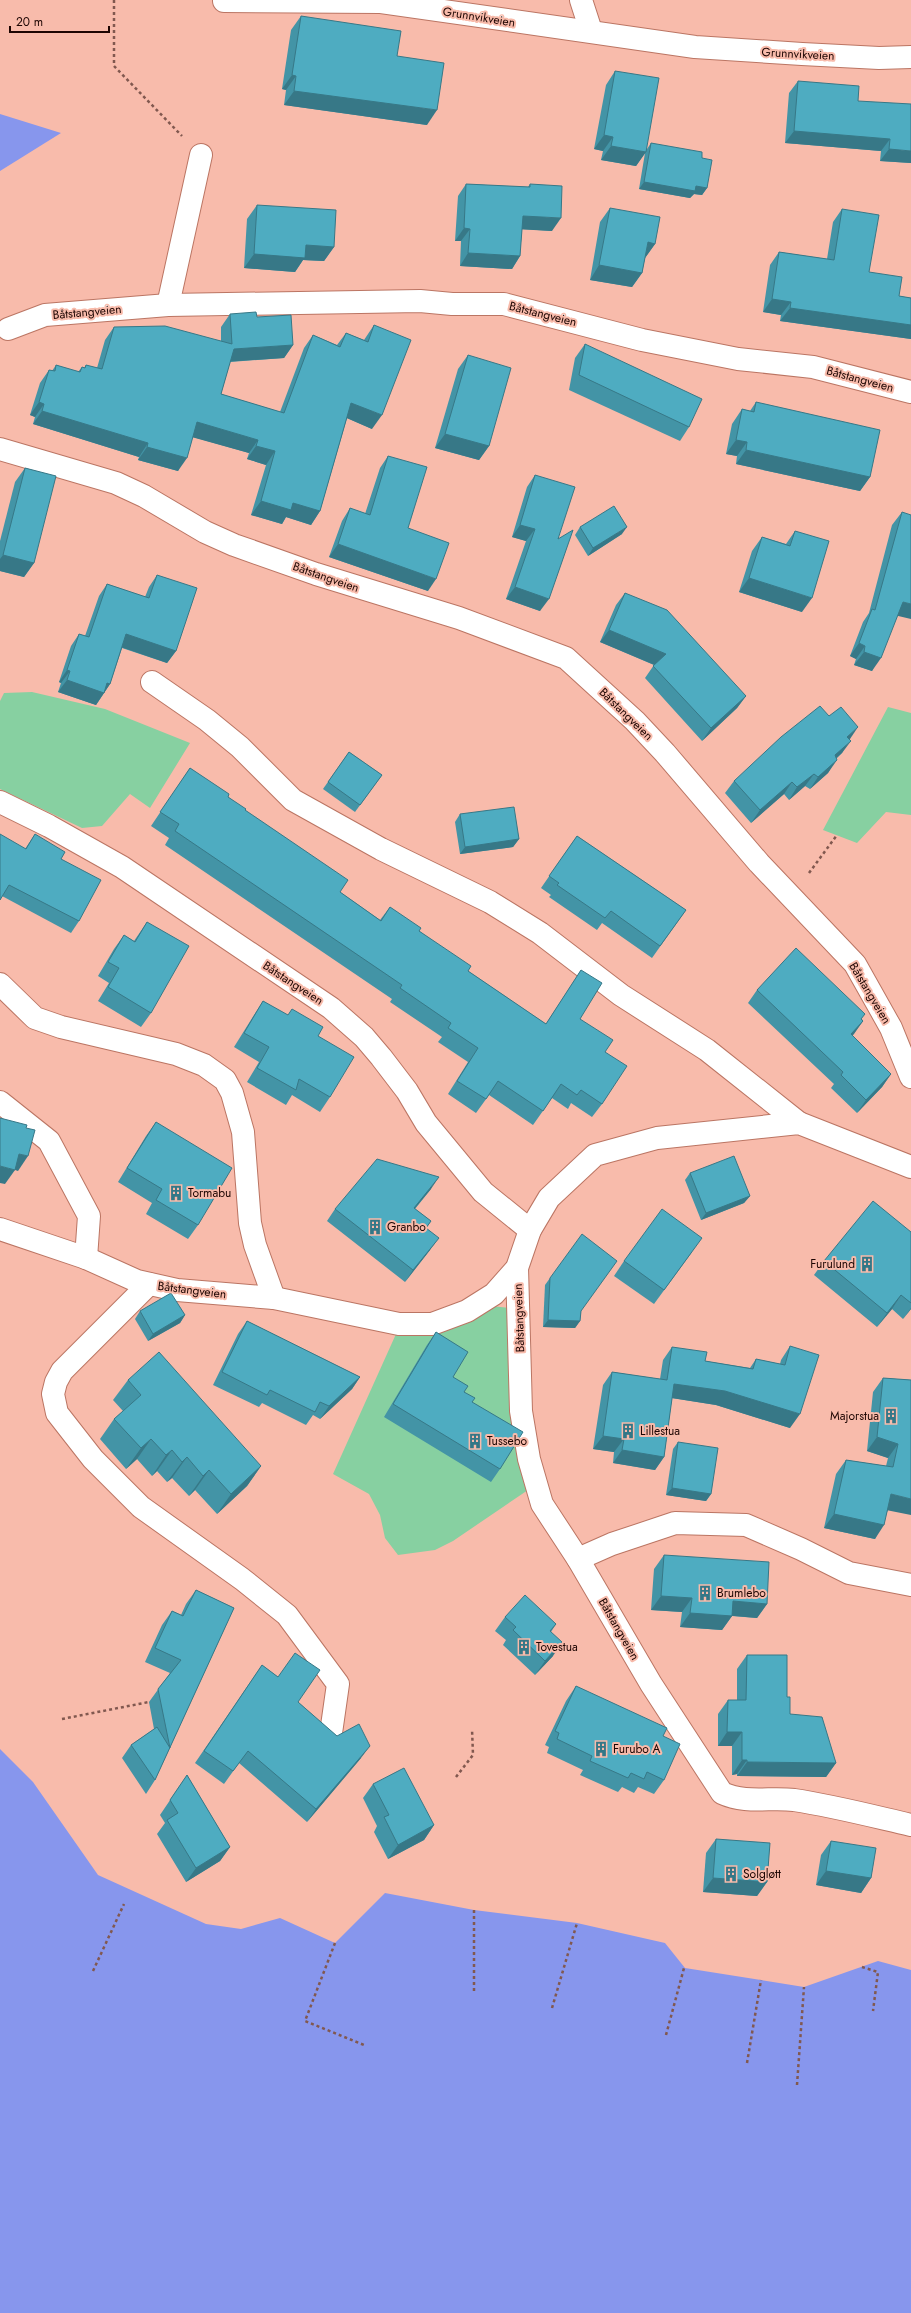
<svg xmlns="http://www.w3.org/2000/svg" width="911" height="2313" viewBox="0 0 911 2313" font-family="Jost,sans-serif">
<style>
.green{fill:#87d0a1}
.water{fill:#8796ed}
.lines{fill:none;stroke-linecap:round;stroke-linejoin:round}
.minor-casing{stroke:#bb7563;stroke-width:24}
.path{stroke:#81584f;stroke-width:2.5;stroke-dasharray:3 3;stroke-linecap:butt}
.minor{stroke:#fff;stroke-width:22}
.wall{fill:#4394a6}
.shaded-wall{fill:#377887}
.building{fill:#4eacc1;stroke:#377887}
.labels{text-anchor:middle;stroke-width:4;stroke-linejoin:round;paint-order:stroke}
.street-label{font-size:12px;fill:#1d0502;stroke:#f8bbab}
.poi-label{font-size:12px;fill:#1d0502;stroke:#f8bbab;text-anchor:start}
</style>
<rect width="100%" height="100%" fill="#f8bbab"/>
<g class="green">
<polygon points="32,692 105,709 190,743 150,808 130,794 102,826 82,828 0,789 0,701 4,693"/>
<polygon points="888,707 911,713 911,815 886,812 857,843 823,830"/>
<polygon points="491,1306 510,1308 528,1490 453,1541 435,1550 398,1555 385,1538 380,1515 369,1494 333,1474 396,1334"/>
</g>
<g class="water">
<polygon points="0,114 61,133 0,171"/>
<polygon points="0,1749 33,1782 98,1875 206,1924 241,1929 280,1918 335,1943 385,1893 474,1910 577,1923 665,1943 685,1968 804,1987 878,1961 911,1970 911,2313 0,2313"/>
</g>
<g class="lines">
<defs>
<g id="minor">
<polyline points="581,0 591,31"/>
<polyline points="224,1 381,2 695,47 802,54 879,58 911,57"/>
<polyline points="168,305 201,155"/>
<polyline points="8,329 45,315 168,305 420,301 452,304 504,304 642,340 738,359 813,367 911,392"/>
<polyline points="0,449 116,483 144,496 205,532 234,545 316,574 459,618 566,658 635,721 665,753 759,863 855,964 891,1028 911,1077"/>
<polyline points="152,682 207,720 240,747 293,800 381,849 490,902 540,933 621,995 707,1050 799,1123"/>
<polyline points="0,802 49,826 122,867 331,1008 364,1037 381,1057 407,1091 426,1123 483,1192 530,1230"/>
<polyline points="0,984 35,1018 61,1027 176,1054 204,1065 225,1080 232,1093 243,1132 250,1223 255,1245 274,1298"/>
<polyline points="0,1102 49,1141 89,1216 86,1258"/>
<polyline points="0,1229 86,1258 137,1281 177,1290 274,1298 399,1324 432,1324 467,1311 494,1294 517,1268 530,1230 549,1198 595,1155 657,1138 799,1123 911,1167"/>
<path d="M 517,1268 L 521,1411 L 529,1459 L 542,1504 L 578,1559 L 651,1684 L 722,1793 C 746,1804 770,1797 794,1800 C 834,1806 872,1816 911,1825"/>
<polyline points="149,1284 62,1371 56,1382 53,1394 57,1413 93,1459 141,1507 242,1579 287,1615 338,1684 331,1733"/>
<polyline points="578,1559 612,1544 675,1523 746,1525 801,1549 849,1573 911,1585"/>
</g>
</defs>
<use href="#minor" class="minor-casing"/>
<g class="path">
<polyline points="114,0 114,66 182,136"/>
<polyline points="809,873 837,835"/>
<polyline points="62,1719 149,1702"/>
<polyline points="456,1777 473,1755 472,1729"/>
<polyline points="474,1910 474,1991"/>
<polyline points="335,1943 305,2021 364,2045"/>
<polyline points="862,1967 878,1972 873,2011"/>
<polyline points="93,1971 124,1904"/>
<polyline points="552,2008 577,1923"/>
<polyline points="666,2035 684,1968"/>
<polyline points="747,2063 761,1980"/>
<polyline points="797,2085 804,1987"/>
</g>
<use href="#minor" class="minor"/>
</g>
<g class="wall">
<polygon points="301,16 397,56 427,125 284,105 286,90 282,89 291,30"/>
<polygon points="615,71 647,149 651,143 702,158 707,188 702,195 694,194 690,198 639,189 645,153 636,166 601,160 603,151 594,149 606,85"/>
<polygon points="798,81 858,101 911,163 880,161 881,151 785,143 789,93"/>
<polygon points="466,184 528,187 530,184 552,231 522,229 520,256 512,269 460,266 461,241 455,241 458,196"/>
<polygon points="257,205 334,247 324,261 303,260 295,272 244,268 247,219"/>
<polygon points="610,208 655,244 645,258 642,273 632,287 590,280 600,222"/>
<polygon points="842,209 869,272 899,296 911,298 911,339 780,321 781,315 763,312 770,265 779,252 827,259 833,222"/>
<polygon points="230,314 257,317 293,345 284,358 230,362 221,394 280,412 304,348 313,335 337,345 346,333 364,340 374,325 372,429 347,418 320,511 311,525 286,517 282,524 251,515 266,465 247,459 249,453 193,437 178,471 138,460 139,457 33,424 35,417 30,415 40,383 49,370 52,371 56,365 78,372 82,367 84,368 86,365 97,368 105,340 114,327 221,341 221,327"/>
<polygon points="585,344 689,427 680,441 569,390 575,358"/>
<polygon points="468,355 489,446 479,460 435,448 458,369"/>
<polygon points="756,402 870,477 860,491 736,464 737,456 726,454 732,424 742,409 750,411"/>
<polygon points="388,456 408,528 428,591 329,557 342,521 350,508 365,514 380,468"/>
<polygon points="25,468 34,563 24,577 0,571 0,541 15,482"/>
<polygon points="535,475 558,539 540,611 506,599 526,541 512,537 527,487"/>
<polygon points="902,512 897,616 872,671 854,665 856,659 850,656 863,622 869,613 892,525"/>
<polygon points="580,527 622,534 588,556 575,535"/>
<polygon points="795,531 802,612 739,592 752,551 762,537 786,544"/>
<polygon points="157,575 176,651 167,663 122,648 110,684 96,705 58,692 61,683 59,682 71,646 79,634 85,636 99,596 107,584 145,597 149,587"/>
<polygon points="625,593 746,696 737,708 702,741 645,678 654,665 600,642 616,605"/>
<polygon points="849,740 842,753 836,759 828,773 810,789 805,786 789,800 784,794 751,823 725,793 734,781"/>
<polygon points="349,752 382,775 355,812 323,789"/>
<polygon points="190,768 245,810 340,892 380,920 390,907 468,971 546,1024 581,970 580,1019 605,1052 602,1104 592,1117 571,1103 568,1109 552,1098 533,1125 489,1095 476,1113 448,1094 468,1062 438,1042 442,1037 390,1002 392,999 165,845 169,838 151,826"/>
<polygon points="460,814 519,839 513,847 460,854 455,822"/>
<polygon points="35,834 61,859 79,921 71,933 2,896 25,849"/>
<polygon points="577,836 686,910 652,958 602,923 597,930 549,897 551,895 541,888"/>
<polygon points="147,922 151,1013 141,1027 98,1001 109,983 98,976 114,949 124,935 134,941"/>
<polygon points="757,990 862,1019 863,1021 852,1036 891,1074 882,1087 857,1113 831,1088 834,1084 748,1003"/>
<polygon points="263,1001 318,1036 330,1097 320,1112 292,1095 286,1105 247,1082 259,1062 234,1047 254,1015"/>
<polygon points="156,1122 198,1225 188,1239 146,1214 152,1203 118,1182 146,1136"/>
<polygon points="690,1173 750,1196 744,1203 701,1220 685,1180"/>
<polygon points="431,1189 415,1209 431,1221 426,1228 430,1250 405,1282 327,1221 335,1209"/>
<polygon points="911,1232 911,1309 903,1319 892,1309 877,1327 814,1275 824,1261"/>
<polygon points="692,1252 654,1304 614,1276 624,1261"/>
<polygon points="550,1278 581,1311 580,1321 575,1328 543,1327 545,1285"/>
<polygon points="140,1311 185,1315 180,1323 148,1341 135,1319"/>
<polygon points="247,1321 360,1377 352,1389 320,1419 313,1415 306,1425 262,1403 259,1407 213,1385 238,1334"/>
<polygon points="436,1332 453,1377 464,1392 472,1402 500,1469 491,1482 384,1417 427,1345"/>
<polygon points="790,1346 790,1428 716,1405 672,1398 664,1457 655,1470 613,1463 614,1452 593,1449 603,1385 612,1372 660,1379 663,1360 672,1347 705,1361 750,1368 756,1359 780,1364 781,1360"/>
<polygon points="883,1378 911,1380 888,1510 875,1539 824,1528 836,1474 846,1460 886,1466 888,1458 867,1451 873,1392"/>
<polygon points="128,1380 261,1466 247,1486 217,1514 195,1490 189,1496 172,1478 167,1482 157,1471 152,1476 137,1459 126,1469 100,1439 114,1419 123,1411 113,1400"/>
<polygon points="678,1442 711,1494 706,1501 666,1495 673,1449"/>
<polygon points="664,1555 767,1604 757,1618 732,1616 722,1630 680,1627 682,1612 651,1610 654,1569"/>
<polygon points="196,1590 234,1608 155,1780 146,1794 122,1758 131,1745 154,1729 149,1702 170,1673 145,1662 162,1625 172,1611 181,1615 186,1604"/>
<polygon points="505,1617 556,1624 551,1632 553,1656 535,1675 503,1645 506,1640 495,1631"/>
<polygon points="747,1655 787,1697 790,1714 836,1763 826,1777 737,1776 737,1774 732,1775 732,1746 718,1746 718,1714 728,1700 737,1700 737,1669"/>
<polygon points="262,1665 278,1677 298,1702 361,1758 307,1822 239,1763 224,1784 195,1763"/>
<polygon points="576,1686 663,1736 664,1780 654,1794 638,1787 634,1793 622,1787 618,1792 580,1775 583,1770 547,1753 549,1747 545,1745 566,1701"/>
<polygon points="187,1775 230,1847 220,1861 186,1882 157,1834 165,1823 160,1815"/>
<polygon points="373,1784 434,1825 424,1840 388,1859 374,1832 377,1826 363,1798"/>
<polygon points="716,1839 767,1882 757,1896 703,1892 706,1853"/>
<polygon points="831,1841 871,1878 861,1893 816,1885 821,1855"/>
</g>
<g class="shaded-wall">
<polygon points="292,75 296,76 286,90 282,89"/>
<polygon points="294,91 437,110 427,125 284,105"/>
<polygon points="794,131 890,139 881,151 785,143"/>
<polygon points="604,135 613,137 603,151 594,149"/>
<polygon points="611,146 646,152 636,166 601,160"/>
<polygon points="889,149 911,151 911,163 880,161"/>
<polygon points="644,182 696,186 707,188 702,195 694,194 690,198 639,189"/>
<polygon points="523,216 561,218 552,231 515,229"/>
<polygon points="464,228 470,229 461,241 455,241"/>
<polygon points="648,242 655,244 645,258"/>
<polygon points="306,245 334,247 324,261 303,260 295,272 244,268 254,254"/>
<polygon points="468,253 520,256 512,269 460,266"/>
<polygon points="599,265 642,273 632,287 590,280"/>
<polygon points="772,299 791,302 781,315 763,312"/>
<polygon points="790,308 911,325 911,339 780,321"/>
<polygon points="293,345 284,358 224,362 234,349"/>
<polygon points="39,402 44,404 35,417 30,415"/>
<polygon points="351,403 382,415 372,429 342,416"/>
<polygon points="42,411 148,443 139,457 33,424"/>
<polygon points="197,422 258,440 249,453 188,436"/>
<polygon points="445,434 489,446 479,460 435,448"/>
<polygon points="736,440 747,442 737,456 726,454"/>
<polygon points="256,446 275,451 266,465 247,459"/>
<polygon points="147,447 187,458 178,471 138,460"/>
<polygon points="746,450 870,477 860,491 736,464"/>
<polygon points="261,501 293,503 320,511 311,525 286,517 282,524 251,515"/>
<polygon points="520,525 535,529 526,541 512,537"/>
<polygon points="627,527 622,534 588,556 593,548"/>
<polygon points="338,544 436,579 428,591 329,557"/>
<polygon points="3,555 34,563 24,577 0,571 0,559"/>
<polygon points="749,578 812,598 802,612 739,592"/>
<polygon points="515,587 549,599 540,611 506,599"/>
<polygon points="903,602 911,604 911,619 894,615"/>
<polygon points="609,630 666,654 657,666 600,642"/>
<polygon points="126,634 176,651 167,663 118,646"/>
<polygon points="859,643 865,646 856,659 850,656"/>
<polygon points="864,652 881,658 872,671 854,665"/>
<polygon points="67,670 70,671 61,683 59,682"/>
<polygon points="67,680 107,683 110,684 96,705 58,692"/>
<polygon points="746,696 737,708 702,741 711,728"/>
<polygon points="858,727 850,739 838,749 847,737"/>
<polygon points="851,741 842,753 826,767 835,755"/>
<polygon points="837,760 828,773 810,789 818,777"/>
<polygon points="814,774 805,786 789,800 797,787"/>
<polygon points="792,782 784,794 751,823 760,810"/>
<polygon points="519,839 513,847 460,854 465,847"/>
<polygon points="863,1021 854,1034 842,1047 851,1034"/>
<polygon points="891,1074 882,1087 857,1113 866,1100"/>
<polygon points="19,1154 28,1156 18,1171 9,1168"/>
<polygon points="0,1166 15,1170 5,1184 0,1183"/>
<polygon points="439,1177 431,1189 405,1220 414,1208"/>
<polygon points="750,1196 744,1203 701,1220 706,1213"/>
<polygon points="439,1238 430,1250 405,1282 413,1270"/>
<polygon points="901,1295 892,1309 877,1327 887,1313"/>
<polygon points="911,1308 911,1309 903,1319"/>
<polygon points="185,1315 180,1323 148,1341 153,1334"/>
<polygon points="548,1320 580,1321 575,1328 543,1327"/>
<polygon points="360,1377 352,1389 320,1419 329,1406"/>
<polygon points="674,1384 725,1391 800,1414 790,1428 716,1405 665,1397"/>
<polygon points="603,1436 624,1439 614,1452 593,1449"/>
<polygon points="877,1437 898,1444 888,1458 867,1451"/>
<polygon points="151,1439 137,1459 126,1469 141,1448"/>
<polygon points="172,1450 157,1471 152,1476 166,1455"/>
<polygon points="622,1450 664,1457 655,1470 613,1463"/>
<polygon points="187,1457 172,1478 167,1482 182,1462"/>
<polygon points="261,1466 247,1486 217,1514 231,1494"/>
<polygon points="209,1470 195,1490 189,1496 203,1476"/>
<polygon points="672,1488 711,1494 706,1501 666,1495"/>
<polygon points="891,1494 911,1499 911,1515 881,1509"/>
<polygon points="834,1514 884,1525 875,1539 824,1528"/>
<polygon points="661,1596 692,1598 682,1612 651,1610"/>
<polygon points="733,1601 767,1604 757,1618 723,1615"/>
<polygon points="690,1613 732,1616 722,1630 680,1627"/>
<polygon points="562,1642 553,1656 535,1675 545,1661"/>
<polygon points="727,1732 742,1732 732,1746 718,1746"/>
<polygon points="370,1746 361,1758 307,1822 316,1809"/>
<polygon points="742,1760 747,1760 737,1774 732,1775"/>
<polygon points="747,1762 836,1763 826,1777 737,1776"/>
<polygon points="434,1825 424,1840 388,1859 398,1845"/>
<polygon points="230,1847 220,1861 186,1882 196,1868"/>
<polygon points="826,1871 871,1878 861,1893 816,1885"/>
<polygon points="713,1878 767,1882 757,1896 703,1892"/>
</g>
<g class="building">
<polygon points="301,16 401,31 397,56 444,63 437,110 294,91 296,76 292,75"/>
<polygon points="615,71 659,78 646,152 611,146 613,137 604,135"/>
<polygon points="798,81 859,86 858,101 911,104 911,151 889,149 890,139 794,131"/>
<polygon points="651,143 702,152 702,158 712,160 707,188 696,186 695,191 644,182"/>
<polygon points="466,184 530,187 530,184 562,186 561,218 523,216 520,256 468,253 470,229 464,228"/>
<polygon points="257,205 336,210 334,247 306,245 305,258 254,254"/>
<polygon points="610,208 660,217 655,244 648,242 642,273 599,265"/>
<polygon points="842,209 879,215 869,272 902,277 899,296 911,298 911,325 790,308 791,302 772,299 779,252 834,260"/>
<polygon points="256,312 257,317 291,315 293,345 234,349 221,394 284,413 313,335 340,347 346,333 368,342 374,325 411,340 382,415 351,403 320,511 293,503 291,510 261,501 275,451 256,446 258,440 197,422 187,458 147,447 148,443 42,411 44,404 39,402 49,370 55,371 56,365 80,372 82,367 85,368 86,365 102,369 114,327 165,326 232,344 230,314"/>
<polygon points="585,344 702,399 689,427 579,375"/>
<polygon points="468,355 511,368 489,446 445,434"/>
<polygon points="756,402 880,430 870,477 746,450 747,442 736,440 742,409 754,412"/>
<polygon points="388,456 427,467 408,528 449,543 436,579 338,544 350,508 370,515"/>
<polygon points="25,468 56,476 34,563 3,555"/>
<polygon points="535,475 575,487 558,539 573,530 549,599 515,587 535,529 520,525"/>
<polygon points="614,506 627,527 593,548 580,527"/>
<polygon points="902,512 911,515 911,604 903,602 881,658 864,652 865,646 859,643 872,609 875,610"/>
<polygon points="795,531 829,541 812,598 749,578 762,537 790,546"/>
<polygon points="157,575 197,588 176,651 126,634 110,684 107,683 104,693 67,680 70,671 67,670 79,634 89,637 107,584 149,598"/>
<polygon points="625,593 667,610 746,696 711,728 653,666 666,654 609,630"/>
<polygon points="820,706 829,716 841,707 858,727 847,737 851,741 835,755 837,760 818,777 814,774 797,787 792,782 760,810 734,781 781,737"/>
<polygon points="349,752 382,775 360,805 328,782"/>
<polygon points="190,768 229,794 228,797 246,809 245,810 348,880 340,892 381,921 390,907 421,928 419,931 471,966 468,971 546,1024 581,970 602,983 580,1019 613,1040 605,1052 627,1066 602,1104 581,1090 577,1095 561,1084 543,1111 498,1081 486,1099 457,1081 478,1048 448,1028 451,1023 400,988 402,985 175,831 179,824 160,812"/>
<polygon points="514,807 519,839 465,847 460,814"/>
<polygon points="0,834 26,849 35,834 65,852 61,859 101,880 79,921 9,885 0,900"/>
<polygon points="577,836 686,910 660,946 611,911 605,918 557,885 559,883 549,876"/>
<polygon points="147,922 189,946 151,1013 108,987 119,968 108,962 124,935 135,942"/>
<polygon points="796,948 865,1014 861,1019 863,1021 851,1034 891,1074 866,1100 841,1075 843,1072 757,990"/>
<polygon points="263,1001 288,1015 292,1009 323,1027 318,1036 354,1057 330,1097 299,1079 296,1090 257,1068 269,1047 244,1033"/>
<polygon points="0,1118 27,1125 26,1128 35,1130 28,1156 19,1154 15,1170 0,1166"/>
<polygon points="156,1122 232,1168 198,1225 156,1200 162,1189 127,1168"/>
<polygon points="734,1156 750,1196 706,1213 690,1173"/>
<polygon points="377,1159 439,1177 414,1208 431,1221 426,1228 439,1238 413,1270 335,1209"/>
<polygon points="873,1201 911,1232 911,1303 901,1295 887,1313 824,1261"/>
<polygon points="662,1209 702,1238 664,1290 624,1261"/>
<polygon points="582,1234 617,1261 581,1311 580,1321 548,1320 550,1278"/>
<polygon points="171,1293 185,1315 153,1334 140,1311"/>
<polygon points="247,1321 360,1377 329,1406 320,1402 315,1412 270,1390 267,1395 222,1372"/>
<polygon points="436,1332 468,1352 453,1377 468,1386 464,1392 475,1398 472,1402 523,1432 500,1469 393,1404"/>
<polygon points="790,1346 819,1355 800,1414 725,1391 674,1384 664,1457 622,1450 624,1439 603,1436 612,1372 667,1380 672,1347 707,1352 705,1361 753,1369 756,1359 785,1365"/>
<polygon points="159,1352 261,1466 231,1494 209,1470 203,1476 187,1457 182,1462 172,1450 166,1455 151,1439 141,1448 114,1419 141,1395 128,1380"/>
<polygon points="883,1378 911,1380 911,1499 891,1494 884,1525 834,1514 846,1460 893,1467 898,1444 877,1437"/>
<polygon points="678,1442 718,1448 711,1494 672,1488"/>
<polygon points="664,1555 769,1562 767,1604 733,1601 732,1616 690,1613 692,1598 661,1596"/>
<polygon points="196,1590 234,1608 155,1780 131,1745 157,1727 170,1748 158,1689 181,1660 155,1648 172,1611 183,1616"/>
<polygon points="525,1595 556,1624 550,1631 562,1642 545,1661 513,1630 516,1627 505,1617"/>
<polygon points="295,1653 320,1670 298,1702 337,1736 359,1724 370,1746 316,1809 248,1751 233,1771 204,1751 262,1665 278,1677"/>
<polygon points="747,1655 787,1655 787,1697 790,1697 790,1714 822,1717 836,1763 747,1762 747,1760 742,1760 742,1732 727,1732 728,1700 746,1700"/>
<polygon points="576,1686 667,1728 663,1736 680,1744 664,1780 647,1772 644,1779 631,1773 628,1778 590,1761 592,1756 557,1739 559,1733 555,1731"/>
<polygon points="404,1768 434,1825 398,1845 384,1817 389,1815 373,1784"/>
<polygon points="187,1775 230,1847 196,1868 167,1820 178,1813 170,1800"/>
<polygon points="716,1839 770,1843 767,1882 713,1878"/>
<polygon points="831,1841 876,1848 871,1878 826,1871"/>
</g>
<defs>
<symbol id="building-bare" viewBox="-9 -9 18 18"><path d="M-4-6H4V6H1V3H-1V6H-4ZM-2.5-4.3h1.7v1.8h-1.7ZM.8-4.3h1.7v1.8H.8ZM-2.5-1h1.7V.8h-1.7ZM.8-1h1.7V.8H.8Z" fill="#337787" stroke="#f8bbab" stroke-width="2.5" paint-order="stroke"/></symbol>
</defs>
<g fill-rule="evenodd">
<use href="#building-bare" x="165" y="1182" width="22" height="22"/>
<use href="#building-bare" x="364" y="1216" width="22" height="22"/>
<use href="#building-bare" x="856" y="1253" width="22" height="22"/>
<use href="#building-bare" x="880" y="1405" width="22" height="22"/>
<use href="#building-bare" x="617" y="1420" width="22" height="22"/>
<use href="#building-bare" x="464" y="1430" width="22" height="22"/>
<use href="#building-bare" x="694" y="1582" width="22" height="22"/>
<use href="#building-bare" x="513" y="1636" width="22" height="22"/>
<use href="#building-bare" x="590" y="1738" width="22" height="22"/>
<use href="#building-bare" x="720" y="1863" width="22" height="22"/>
</g>
<g class="labels">
<g class="street-label">
<text transform="translate(479 17) rotate(9)" y="4">Grunnvikveien</text>
<text transform="translate(798 54) rotate(3)" y="4">Grunnvikveien</text>
<text transform="translate(87 312) rotate(-5)" y="4">Båtstangveien</text>
<text transform="translate(543 314) rotate(14)" y="4">Båtstangveien</text>
<text transform="translate(860 379) rotate(15)" y="4">Båtstangveien</text>
<text transform="translate(326 577) rotate(19)" y="4">Båtstangveien</text>
<text transform="translate(626 714) rotate(44)" y="4">Båtstangveien</text>
<text transform="translate(293 983) rotate(33)" y="4">Båtstangveien</text>
<text transform="translate(870 993) rotate(59)" y="4">Båtstangveien</text>
<text transform="translate(192 1290) rotate(7)" y="4">Båtstangveien</text>
<text transform="translate(519 1318) rotate(-92)" y="4">Båtstangveien</text>
<text transform="translate(619 1629) rotate(60)" y="4">Båtstangveien</text>
</g>
<g class="poi-label">
<text x="188" y="1197">Tormabu</text>
<text x="387" y="1231">Granbo</text>
<text x="855" y="1268" text-anchor="end">Furulund</text>
<text x="879" y="1420" text-anchor="end">Majorstua</text>
<text x="640" y="1435">Lillestua</text>
<text x="487" y="1445">Tussebo</text>
<text x="717" y="1597">Brumlebo</text>
<text x="536" y="1651">Tovestua</text>
<text x="613" y="1753">Furubo A</text>
<text x="743" y="1878">Solgløtt</text>
</g>
</g>
<path d="M10 26v6h99v-6" fill="none" stroke="#1d0502" stroke-width="2"/>
<text x="16" y="26" font-size="12" fill="#1d0502" stroke="#f8bbab" stroke-width="3" paint-order="stroke">20 m</text>
</svg>
